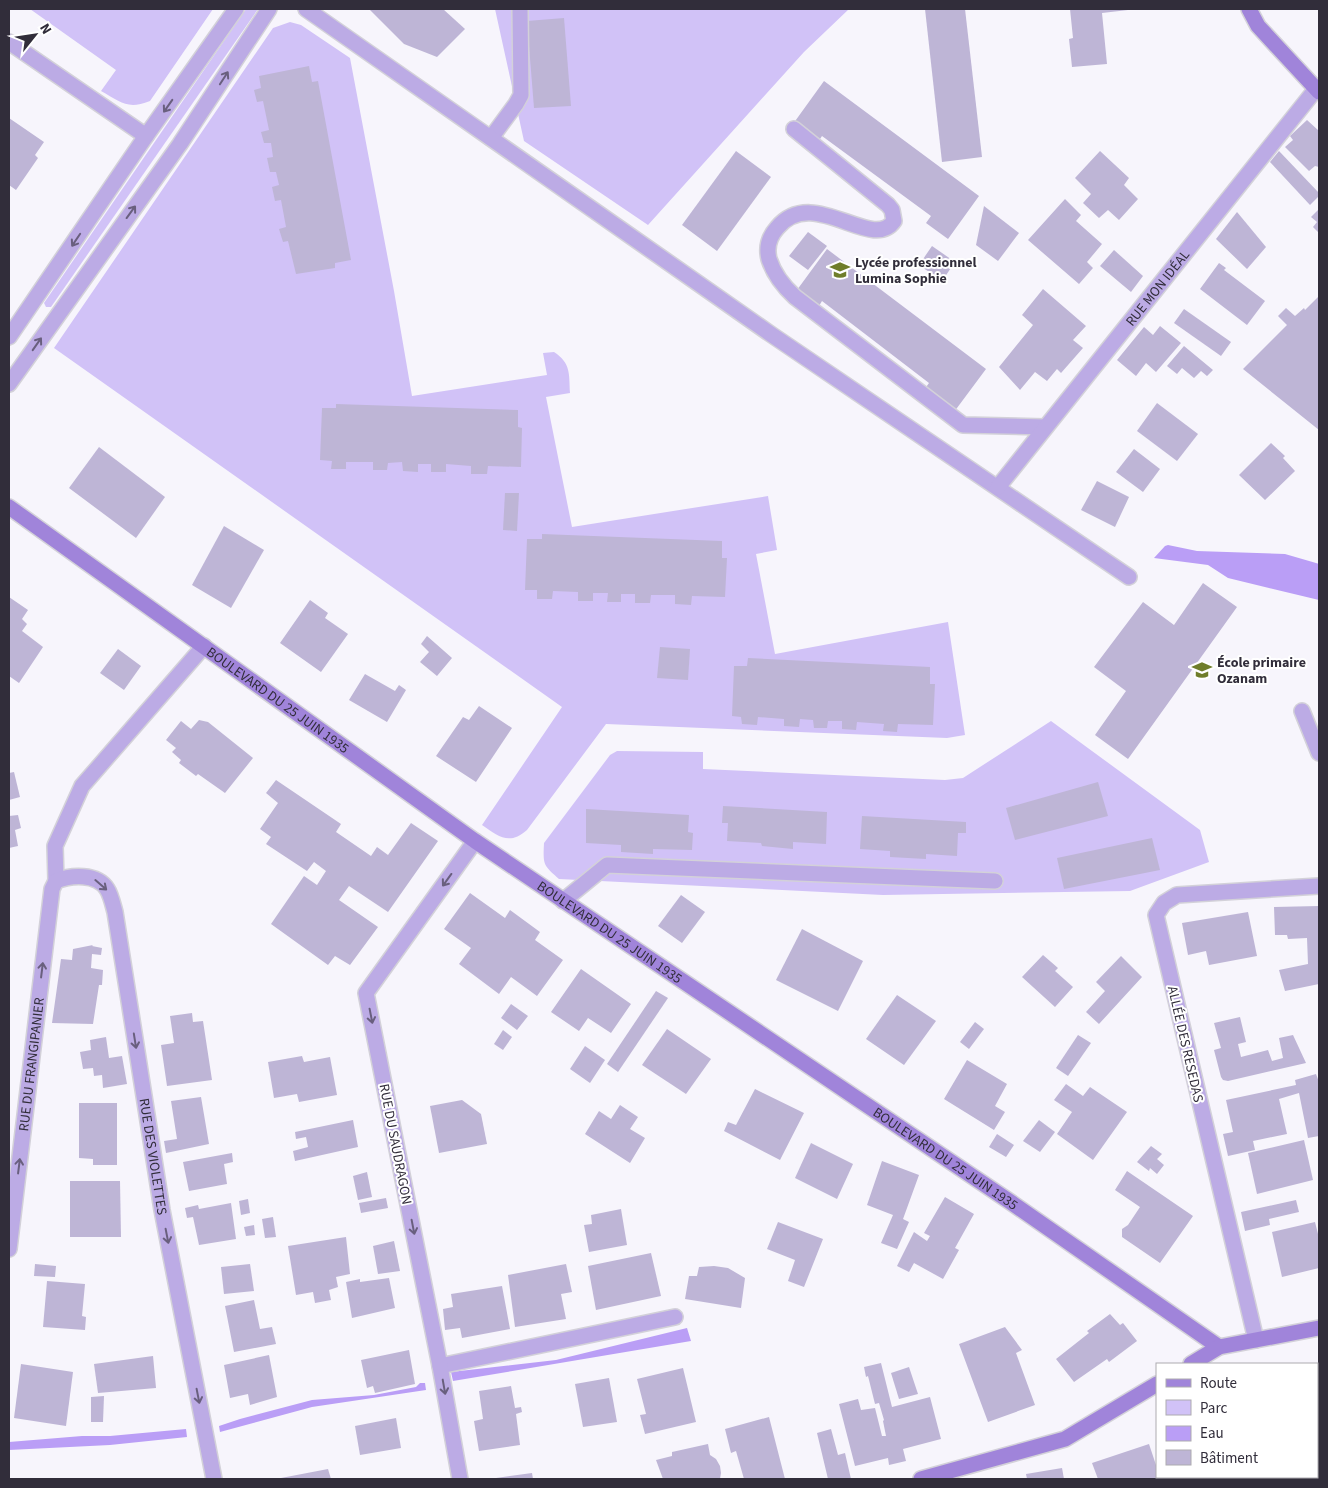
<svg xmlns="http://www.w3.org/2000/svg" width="1328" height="1488" viewBox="0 0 1328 1488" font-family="'Source Sans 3',sans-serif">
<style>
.green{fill:#d1c2f7}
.water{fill:#ba9ef6}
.building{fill:#beb5d6}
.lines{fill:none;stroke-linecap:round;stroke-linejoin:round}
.lane-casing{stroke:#d3d1d9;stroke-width:18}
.street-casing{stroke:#d3d1d9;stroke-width:18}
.secondary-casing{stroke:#d3d1d9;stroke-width:18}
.lane{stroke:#bcabe5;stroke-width:15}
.street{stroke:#bcabe5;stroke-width:15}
.secondary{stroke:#a084da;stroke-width:15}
.oneway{stroke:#695f7e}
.labels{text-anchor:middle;stroke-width:4;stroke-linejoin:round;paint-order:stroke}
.poi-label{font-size:14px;font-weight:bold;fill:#312d3a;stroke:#fff;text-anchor:start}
.street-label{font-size:14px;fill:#312d3a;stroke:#fff}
</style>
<rect width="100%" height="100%" fill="#f7f5fc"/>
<g class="green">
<path d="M 30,9 L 213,9 L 150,101 C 127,110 121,102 101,91 L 116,70 Z"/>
<polygon points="246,9 258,9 51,307 46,307 44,303"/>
<polygon points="495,9 849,9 804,52 648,225 524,141"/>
<path d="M 290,22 L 301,25 L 350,58 L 394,291 L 412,396 L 547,375 L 543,353 L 554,352 C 571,363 569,374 570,393 L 546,397 L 572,527 L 768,496 L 777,550 L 756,554 L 775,654 L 948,622 L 965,735 L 947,738 L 606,724 L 527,830 C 509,846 498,836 482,825 L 562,707 L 54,348 L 273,28 Z"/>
<path d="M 1051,721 L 1200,830 L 1209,862 L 1130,891 L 883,895 L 559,879 C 543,865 543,865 544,843 L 610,755 L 617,751 L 703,752 L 703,769 L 945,780 L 963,778 Z"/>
</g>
<g class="water">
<polygon points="1168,545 1197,551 1285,554 1316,563 1319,564 1319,600 1228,578 1208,565 1154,558 1165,546"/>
<polygon points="687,1328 691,1341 453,1381 451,1372 556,1360"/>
<polygon points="420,1383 425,1383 426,1390 312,1407 220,1432 219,1426 240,1419 312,1400 374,1395 416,1387"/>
<polygon points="186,1429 187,1437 110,1445 9,1450 9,1442 82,1436 110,1436"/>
</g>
<g class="building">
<polygon points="369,9 443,9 465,29 437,57 404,44"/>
<polygon points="925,9 965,9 982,157 942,162"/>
<polygon points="1070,9 1128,9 1128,10 1102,13 1107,64 1072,67 1069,39 1073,38"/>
<polygon points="564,18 571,106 534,108 527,21"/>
<polygon points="309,66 312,82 318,81 351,260 335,263 335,268 296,274 288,241 283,242 279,229 286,227 281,200 275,201 272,187 279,185 276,172 270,172 267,158 273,157 271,143 264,143 261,132 269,130 263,101 257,102 254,90 261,88 259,76"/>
<polygon points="824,81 979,196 948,239 926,223 931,216 822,136 818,142 793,124"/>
<polygon points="9,118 44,142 35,155 38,158 16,190 9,185"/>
<polygon points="1307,120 1319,131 1319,167 1315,166 1309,171 1285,147 1293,140 1290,136"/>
<polygon points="736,151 771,177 717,251 682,225"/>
<polygon points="1100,151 1129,178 1124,185 1138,199 1119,220 1108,210 1099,218 1083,203 1091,194 1075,178"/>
<polygon points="1279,151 1319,193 1319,196 1310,205 1270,162"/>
<polygon points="1065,199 1081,215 1076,221 1102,244 1087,262 1093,268 1079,284 1028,240"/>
<polygon points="984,206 1019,233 998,261 976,245"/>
<polygon points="1319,209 1319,233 1313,227 1317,222 1311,217"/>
<polygon points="1237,212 1266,247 1247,269 1216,239"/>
<polygon points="808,232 827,246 808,270 789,256"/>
<polygon points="932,246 955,262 942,281 919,265"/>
<polygon points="827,249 986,369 954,412 924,390 929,383 822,301 819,306 797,290"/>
<polygon points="1114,250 1143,276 1131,292 1100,266"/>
<polygon points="1219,263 1226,268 1224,270 1265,301 1247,325 1200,289"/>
<polygon points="1043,289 1086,326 1073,340 1083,348 1061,373 1057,369 1047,381 1035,372 1020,390 999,367 1033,325 1022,315"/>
<polygon points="1319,296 1319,430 1243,369 1287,325 1278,316 1286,308 1295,316 1304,308 1305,310"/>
<polygon points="1184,309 1231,342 1221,356 1174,323"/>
<polygon points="1160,326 1181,343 1156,372 1146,363 1136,376 1117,360 1144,327 1153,335"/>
<polygon points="1184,346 1213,370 1207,376 1201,371 1194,378 1182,368 1177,374 1167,366"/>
<polygon points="1157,403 1198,434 1177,461 1137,431"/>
<polygon points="336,404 518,410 518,427 522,428 521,467 488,466 487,474 471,474 471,466 446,464 446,472 431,472 431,464 418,464 418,472 403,471 402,462 388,463 387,470 373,470 373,462 346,462 346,469 331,469 332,461 320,460 322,408 336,408"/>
<polygon points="1271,443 1285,456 1283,458 1295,471 1265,500 1239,475"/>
<polygon points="99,447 165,497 136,538 69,488"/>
<polygon points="1134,449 1160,469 1143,492 1116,472"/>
<polygon points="1097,481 1129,497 1115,527 1081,510"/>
<polygon points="505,493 519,493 517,531 503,530"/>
<polygon points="224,526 264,550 231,608 192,585"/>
<polygon points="542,534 722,541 722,558 727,558 725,597 692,596 691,605 675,604 675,595 651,595 650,603 635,603 635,594 621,594 621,602 607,602 608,593 593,593 593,601 578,601 578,592 553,591 552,599 537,599 537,590 525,590 527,539 542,539"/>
<polygon points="1203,583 1237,607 1128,759 1095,735 1126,691 1094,667 1143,602 1174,625"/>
<polygon points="9,597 28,610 22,619 27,624 22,631 43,647 19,683 9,676"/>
<polygon points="310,600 328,613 325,618 348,634 321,672 280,643"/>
<polygon points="427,636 452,658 437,676 420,662 429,652 421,644"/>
<polygon points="660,647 690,649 688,680 657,678"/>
<polygon points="118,649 141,666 124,690 100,673"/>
<polygon points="748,658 930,667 930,684 935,684 933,725 898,724 897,732 883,731 884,724 857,722 856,730 842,729 842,721 828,721 827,728 814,728 813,720 800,719 799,727 784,726 784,719 758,717 757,725 742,724 741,717 732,716 734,666 747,666"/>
<polygon points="365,674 395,691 399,685 406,690 387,722 349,700"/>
<polygon points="479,706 512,728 476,782 436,756 463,717 469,720"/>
<polygon points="199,720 208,722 253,758 225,793 198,774 196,776 179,763 181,760 172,752 176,748 166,740 181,721 191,729"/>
<polygon points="14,772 20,797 9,800 9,773"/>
<polygon points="276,780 341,824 336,832 371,856 377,847 388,855 411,823 438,841 388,912 349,886 339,900 378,927 350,965 335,956 328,965 271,924 304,876 317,885 326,871 314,862 307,871 266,844 271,837 260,829 278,803 266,793"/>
<polygon points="1098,782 1108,816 1015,840 1006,808"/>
<polygon points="723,806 827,812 826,844 793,842 793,849 762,846 761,843 727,841 728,823 722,823"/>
<polygon points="586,809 689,815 688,832 693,833 692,850 653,849 653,854 621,852 621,845 586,843"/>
<polygon points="18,815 21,828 15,830 18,846 9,848 9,816"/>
<polygon points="862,816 966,822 966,833 958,833 957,856 926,854 926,859 890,857 890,851 860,849"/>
<polygon points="1152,838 1160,870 1064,889 1057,858"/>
<polygon points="470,893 505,918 510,910 540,932 535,940 563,960 537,996 511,977 499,994 459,964 471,948 444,929"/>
<polygon points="681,895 705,912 682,943 658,926"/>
<polygon points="1319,906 1319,984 1285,991 1279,970 1308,964 1307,938 1288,939 1287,935 1275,935 1274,907"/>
<polygon points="1248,912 1257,956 1209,965 1206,951 1188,955 1182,923"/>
<polygon points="802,929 863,961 838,1011 776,980"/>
<polygon points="93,945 92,946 102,948 101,955 92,954 91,968 103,970 102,985 99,985 93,1024 52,1023 61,959 72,960 73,949"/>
<polygon points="1043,955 1058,968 1055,971 1073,987 1055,1007 1022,977"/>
<polygon points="1121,956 1142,977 1099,1024 1086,1012 1105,991 1096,982"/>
<polygon points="581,969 631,1004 611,1033 588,1018 579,1031 551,1012"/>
<polygon points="656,991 668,998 618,1072 607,1064"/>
<polygon points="897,995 936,1021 904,1065 866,1039"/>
<polygon points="511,1004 528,1016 517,1030 501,1018"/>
<polygon points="192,1013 193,1022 203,1021 212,1080 167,1086 161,1045 174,1043 170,1016"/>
<polygon points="1240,1017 1246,1042 1238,1044 1241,1057 1268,1050 1272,1061 1283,1058 1279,1038 1293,1035 1306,1063 1228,1081 1223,1080 1221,1077 1214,1050 1221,1048 1214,1023"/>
<polygon points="975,1022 984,1029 969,1049 960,1042"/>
<polygon points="667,1029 711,1059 686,1094 642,1065"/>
<polygon points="503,1030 512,1037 503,1050 494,1044"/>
<polygon points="1078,1035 1091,1043 1068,1076 1056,1068"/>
<polygon points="106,1037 109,1058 122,1056 127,1084 103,1088 102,1075 94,1076 93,1068 83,1069 80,1052 91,1050 90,1040"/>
<polygon points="585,1046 605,1060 590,1083 570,1069"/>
<polygon points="302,1056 304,1062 330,1057 337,1095 299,1102 297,1094 274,1098 268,1062"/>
<polygon points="967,1060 1007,1084 995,1106 1005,1112 994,1130 944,1099"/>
<polygon points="1316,1074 1319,1082 1319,1136 1308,1138 1299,1093 1279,1099 1287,1134 1253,1141 1255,1150 1228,1156 1223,1134 1233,1132 1226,1100 1296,1085 1295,1080"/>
<polygon points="1066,1084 1083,1096 1090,1087 1127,1112 1093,1160 1057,1134 1072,1112 1054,1100"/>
<polygon points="755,1089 804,1113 780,1160 724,1131 728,1122 736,1125"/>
<polygon points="201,1097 209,1144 166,1153 164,1141 177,1139 171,1101"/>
<polygon points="462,1100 481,1114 487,1144 439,1153 430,1106"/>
<polygon points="79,1103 117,1103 117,1165 93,1165 93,1159 79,1158"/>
<polygon points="620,1105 638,1117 630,1129 645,1138 630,1163 585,1134 599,1111 611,1119"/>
<polygon points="353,1120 358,1147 295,1161 293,1151 308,1147 306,1137 296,1139 295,1132"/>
<polygon points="1039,1120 1055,1132 1040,1152 1023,1141"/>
<polygon points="997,1134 1014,1145 1006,1157 989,1147"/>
<polygon points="1304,1140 1313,1180 1257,1194 1248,1153"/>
<polygon points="811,1143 853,1164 837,1199 795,1178"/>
<polygon points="1151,1146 1162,1154 1157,1159 1164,1165 1157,1174 1150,1168 1149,1171 1137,1162"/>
<polygon points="232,1153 233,1162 224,1164 227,1184 189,1191 183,1162"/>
<polygon points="882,1161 919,1175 903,1219 909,1222 897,1249 881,1243 893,1215 867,1205"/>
<polygon points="1127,1171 1193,1216 1160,1263 1122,1237 1122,1229 1128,1225 1140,1207 1115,1190"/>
<polygon points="367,1172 372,1197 358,1200 353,1176"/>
<polygon points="70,1181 120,1181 121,1237 70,1237"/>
<polygon points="945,1197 974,1214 955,1248 959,1250 943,1279 914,1263 909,1272 897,1266 914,1232 927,1241 930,1236 924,1233"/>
<polygon points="386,1198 388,1208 361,1213 359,1203"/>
<polygon points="248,1199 250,1213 241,1215 239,1201"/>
<polygon points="1296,1200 1299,1212 1269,1219 1270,1225 1245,1231 1241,1212"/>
<polygon points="231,1203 236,1239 199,1245 193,1217 187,1218 185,1208 198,1205 199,1209"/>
<polygon points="621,1209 627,1245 589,1252 584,1225 592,1224 591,1215"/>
<polygon points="273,1217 276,1237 265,1238 262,1219"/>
<polygon points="778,1222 823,1239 804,1287 788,1281 795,1260 767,1249"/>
<polygon points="1315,1222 1319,1238 1319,1268 1282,1277 1272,1232"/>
<polygon points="254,1225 255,1235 246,1236 244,1227"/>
<polygon points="346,1237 350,1274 336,1277 338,1287 329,1290 331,1300 315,1303 313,1292 296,1295 288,1246"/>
<polygon points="394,1241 400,1271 378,1274 373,1246"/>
<polygon points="651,1253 661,1296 596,1310 588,1266"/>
<polygon points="35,1264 56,1266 55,1277 34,1276"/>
<polygon points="250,1264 254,1291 224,1294 221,1267"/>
<polygon points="566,1264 572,1292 561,1294 566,1319 515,1327 508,1275"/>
<polygon points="714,1266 728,1268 745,1278 741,1308 685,1299 689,1276 697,1276 699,1267"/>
<polygon points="389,1278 395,1308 352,1318 346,1282 360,1279 360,1282"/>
<polygon points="47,1281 85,1284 82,1316 86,1317 85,1330 43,1327"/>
<polygon points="502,1286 510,1329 462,1338 460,1328 445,1330 443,1309 453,1307 451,1294"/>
<polygon points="254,1300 260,1329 272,1327 276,1344 234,1352 225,1306"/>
<polygon points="1110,1314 1120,1325 1123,1323 1137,1341 1109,1362 1107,1359 1074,1382 1056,1359 1089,1333 1087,1331"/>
<polygon points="1005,1327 1022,1350 1016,1353 1035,1405 988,1422 959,1344"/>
<polygon points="409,1350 415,1384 375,1393 373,1386 367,1388 361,1360"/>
<polygon points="269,1355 277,1397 250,1405 248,1394 230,1398 224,1365"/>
<polygon points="153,1356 156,1388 98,1393 94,1364"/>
<polygon points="881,1363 892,1407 930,1397 941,1439 903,1449 906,1461 889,1465 888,1458 855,1466 839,1404 858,1399 861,1410 875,1408 882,1436 886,1436 883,1421 884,1420 879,1403 875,1404 868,1376 866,1377 864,1367"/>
<polygon points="21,1364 73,1372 66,1426 14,1418"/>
<polygon points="909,1367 918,1394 899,1399 891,1373"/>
<polygon points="683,1368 696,1422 645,1434 640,1415 646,1414 637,1379"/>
<polygon points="609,1378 617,1422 583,1427 575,1384"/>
<polygon points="511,1386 515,1408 521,1407 522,1412 516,1414 520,1445 479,1451 474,1421 483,1419 479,1391"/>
<polygon points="104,1396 103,1422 91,1422 91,1397"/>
<polygon points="1317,1401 1319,1401 1319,1440 1318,1440"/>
<polygon points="769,1417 785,1479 744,1479 736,1451 731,1453 725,1429"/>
<polygon points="396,1418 401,1448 360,1455 355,1426"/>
<polygon points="831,1429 838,1455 845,1453 851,1479 828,1479 817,1433"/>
<polygon points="708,1444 710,1455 716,1459 720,1466 721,1473 720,1479 663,1479 656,1460 672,1456 672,1452"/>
<polygon points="1149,1444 1157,1468 1157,1477 1160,1477 1160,1479 1098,1479 1092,1463"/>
<polygon points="1062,1468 1064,1479 1027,1479 1026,1474"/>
<polygon points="328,1469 331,1479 281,1479 281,1478"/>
<polygon points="532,1473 533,1479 496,1479 496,1478"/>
<polygon points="1195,1477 1247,1477 1248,1479 1195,1479"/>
</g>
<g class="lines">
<defs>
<g id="lane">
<polyline points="9,42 146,136"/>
<path d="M 794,129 L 888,205 L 892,210 L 894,221 C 872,253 813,184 777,228 C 769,237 766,247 769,259 C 774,275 783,286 795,297 L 963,425 L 1045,427"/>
<polyline points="491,138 516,104 521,95 520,9"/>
<polyline points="1302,711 1319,753"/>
<polyline points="56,881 55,846 82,786 204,646"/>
</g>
<g id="street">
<polyline points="306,9 772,335 1129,577"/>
<polyline points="9,337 146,136 236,9"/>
<polyline points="9,384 180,144 269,9"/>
<path id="s1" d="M 998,487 L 1316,89"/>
<polyline points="563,901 607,865 995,881"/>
<path id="s2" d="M 9,1249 L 52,889 L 56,881 C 71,875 97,873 107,889 C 111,895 113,905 115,912 L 162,1210 L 214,1479"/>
<polyline points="1256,1340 1156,915 1164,903 1177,895 1319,886"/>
<polyline points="440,1366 675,1317"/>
<polyline points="460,1479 440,1366 366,993 475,841"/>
</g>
<g id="secondary">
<polyline points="1249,9 1258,26 1319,92"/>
<path id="s3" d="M 9,507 L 475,841 L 1009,1201 L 1219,1347"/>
<polyline points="1191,1364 1219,1347 1319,1328"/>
<polyline points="921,1479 1065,1439 1157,1384"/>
</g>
</defs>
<use href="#lane" class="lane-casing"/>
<use href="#street" class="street-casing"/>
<use href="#secondary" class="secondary-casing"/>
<use href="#lane" class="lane"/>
<use href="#street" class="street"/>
<use href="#secondary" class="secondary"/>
</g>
<defs><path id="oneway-shaft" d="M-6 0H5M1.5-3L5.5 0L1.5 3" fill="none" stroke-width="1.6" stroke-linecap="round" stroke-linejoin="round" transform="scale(1.25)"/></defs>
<g class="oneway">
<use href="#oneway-shaft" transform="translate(224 78) rotate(-57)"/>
<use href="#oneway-shaft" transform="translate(168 106) rotate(125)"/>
<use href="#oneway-shaft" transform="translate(131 212) rotate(-54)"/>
<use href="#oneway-shaft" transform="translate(76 240) rotate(124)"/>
<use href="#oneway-shaft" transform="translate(37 344) rotate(-55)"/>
<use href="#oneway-shaft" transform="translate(447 880) rotate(126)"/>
<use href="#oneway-shaft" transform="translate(101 885) rotate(41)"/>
<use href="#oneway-shaft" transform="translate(42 970) rotate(-83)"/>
<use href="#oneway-shaft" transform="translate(371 1016) rotate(79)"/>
<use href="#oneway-shaft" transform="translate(135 1041) rotate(81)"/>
<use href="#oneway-shaft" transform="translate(19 1166) rotate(-83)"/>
<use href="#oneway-shaft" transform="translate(413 1227) rotate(79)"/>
<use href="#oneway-shaft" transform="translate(167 1236) rotate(79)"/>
<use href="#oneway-shaft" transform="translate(444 1387) rotate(80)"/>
<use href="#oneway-shaft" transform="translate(198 1396) rotate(79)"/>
</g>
<defs>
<symbol id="school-bare" viewBox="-9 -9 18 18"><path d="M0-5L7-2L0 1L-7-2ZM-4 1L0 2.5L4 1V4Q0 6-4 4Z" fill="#6f7d2a" stroke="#fff" stroke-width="2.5" paint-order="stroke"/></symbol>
</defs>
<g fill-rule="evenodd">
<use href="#school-bare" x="826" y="256" width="28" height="28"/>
<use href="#school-bare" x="1188" y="656" width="28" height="28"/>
</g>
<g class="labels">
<g class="poi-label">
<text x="855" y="267">Lycée professionnel<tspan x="855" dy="16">Lumina Sophie</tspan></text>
<text x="1217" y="667">École primaire<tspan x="1217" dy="16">Ozanam</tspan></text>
</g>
<g class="street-label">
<text dy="5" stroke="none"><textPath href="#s1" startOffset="255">RUE MON IDÉAL</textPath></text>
<text dy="5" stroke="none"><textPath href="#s3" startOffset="331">BOULEVARD DU 25 JUIN 1935</textPath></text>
<text dy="5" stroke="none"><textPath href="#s3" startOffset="736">BOULEVARD DU 25 JUIN 1935</textPath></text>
<text transform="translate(1186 1044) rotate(77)" y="5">ALLÉE DES RESEDAS</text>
<text dy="5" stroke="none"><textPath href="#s2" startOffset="186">RUE DU FRANGIPANIER</textPath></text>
<text transform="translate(396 1144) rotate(79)" y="5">RUE DU SAUDRAGON</text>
<text dy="5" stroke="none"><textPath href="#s2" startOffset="699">RUE DES VIOLETTES</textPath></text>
<text dy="5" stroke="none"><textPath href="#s3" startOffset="1141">BOULEVARD DU 25 JUIN 1935</textPath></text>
</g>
</g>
<rect width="1328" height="1488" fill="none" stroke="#312d3a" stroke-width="20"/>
<rect x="1156" y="1363" width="162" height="115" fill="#ffffff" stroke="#adabb0"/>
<rect x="1166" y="1379" width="25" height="8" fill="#a084da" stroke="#adabb0"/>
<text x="1200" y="1388" font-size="15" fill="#312d3a">Route</text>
<rect x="1166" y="1400" width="25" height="15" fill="#d1c2f7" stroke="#adabb0"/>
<text x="1200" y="1413" font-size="15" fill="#312d3a">Parc</text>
<rect x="1166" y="1426" width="25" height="15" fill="#ba9ef6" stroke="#adabb0"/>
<text x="1200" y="1438" font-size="15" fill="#312d3a">Eau</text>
<rect x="1166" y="1450" width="25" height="15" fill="#beb5d6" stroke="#adabb0"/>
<text x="1200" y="1463" font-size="15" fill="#312d3a">Bâtiment</text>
<g transform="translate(35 35) rotate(60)" stroke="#ffffff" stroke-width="4" paint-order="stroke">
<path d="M0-4L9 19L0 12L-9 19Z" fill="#312d3a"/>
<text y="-8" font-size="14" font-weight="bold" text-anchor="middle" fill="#312d3a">N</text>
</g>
</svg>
